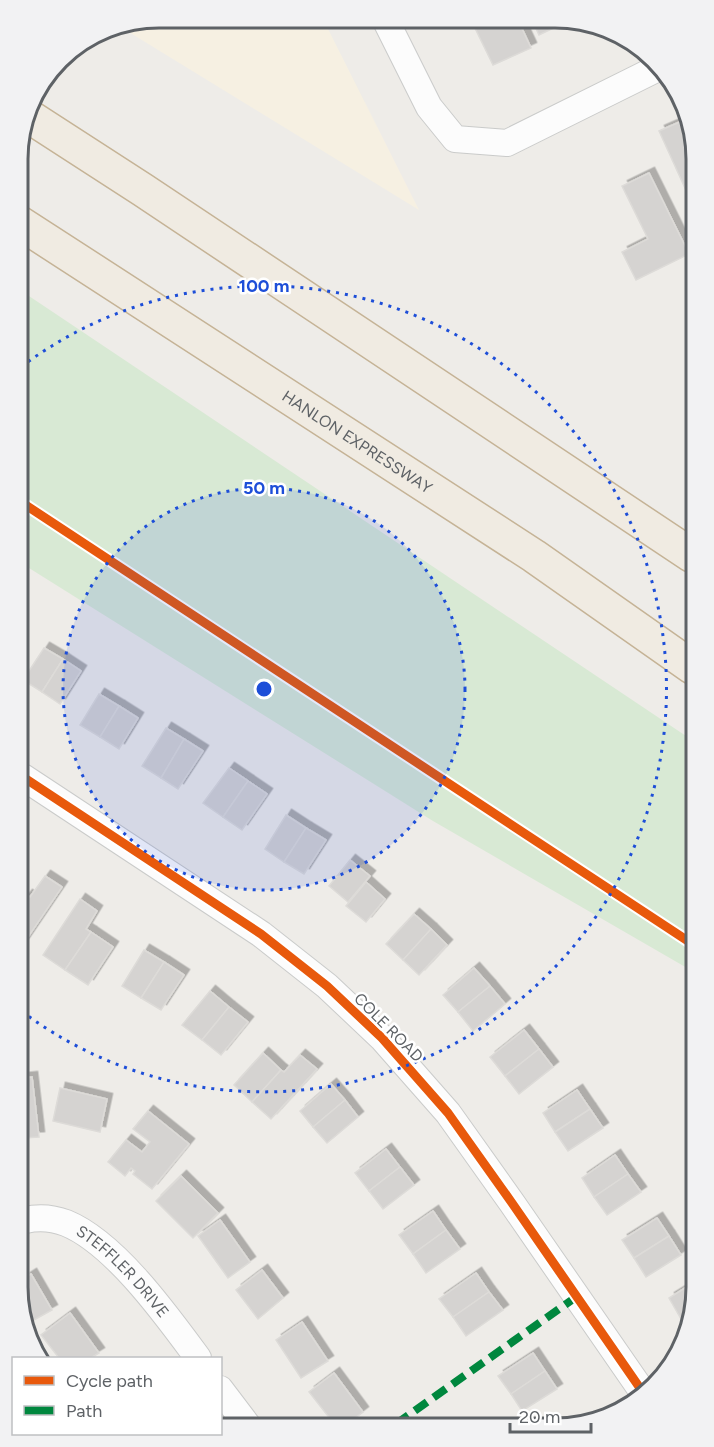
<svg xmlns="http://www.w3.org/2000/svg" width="714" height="1447" viewBox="0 0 714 1447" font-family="Figtree,sans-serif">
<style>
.commercial{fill:#f6f0e2}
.green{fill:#d8e9d4}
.building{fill:#d5d3d1;stroke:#dddbd8;stroke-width:1.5;filter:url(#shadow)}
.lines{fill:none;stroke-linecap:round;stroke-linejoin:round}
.street-casing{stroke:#cacbca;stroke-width:28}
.highway-casing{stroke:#c5b396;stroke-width:36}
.street{stroke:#fcfcfc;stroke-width:26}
.highway{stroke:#f0ebe2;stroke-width:33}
.quiet{stroke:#00873e;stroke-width:8;stroke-dasharray:15 8;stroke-linecap:butt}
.cycleway-casing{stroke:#fff;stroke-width:13}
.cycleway{stroke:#e8590c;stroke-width:9}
.ring{fill:none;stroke:#1d4ed8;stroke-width:3;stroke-dasharray:3 6}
.labels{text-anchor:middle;stroke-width:5;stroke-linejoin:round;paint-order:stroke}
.street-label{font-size:16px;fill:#5e6266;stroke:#fff}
.rim{fill:none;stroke:#5e6266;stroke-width:3}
.centre{fill:#1d4ed8;stroke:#fff;stroke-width:3}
.ring-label{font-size:18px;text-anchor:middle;font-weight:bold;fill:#1d4ed8;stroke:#fff;stroke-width:5;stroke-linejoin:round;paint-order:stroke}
</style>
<defs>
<filter id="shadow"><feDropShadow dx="5.5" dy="-5.5" stdDeviation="0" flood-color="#0004"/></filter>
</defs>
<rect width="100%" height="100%" fill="#eeece8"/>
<polygon class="commercial" points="160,18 323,19 419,210 119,26"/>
<polygon class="green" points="20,290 692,740 694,972 433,821 21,563"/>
<g class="building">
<polygon points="471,20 518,20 531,48 493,65"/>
<polygon points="532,20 565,21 566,22 539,35"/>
<polygon points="689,118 689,197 659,131"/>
<polygon points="649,173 689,254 636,280 622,252 648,239 622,186"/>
<polygon points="44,648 63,659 42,692 23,680"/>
<polygon points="63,659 81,671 60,704 42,692"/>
<polygon points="99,694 119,706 100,737 80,725"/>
<polygon points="119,706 138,718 119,749 100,737"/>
<polygon points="166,728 184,739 161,778 142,766"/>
<polygon points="184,739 203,751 178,789 161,778"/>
<polygon points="229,768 248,781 223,817 203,803"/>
<polygon points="248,781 267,794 242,830 223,817"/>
<polygon points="286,815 306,828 284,862 265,849"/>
<polygon points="306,828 326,840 304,874 284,862"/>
<polygon points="350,860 370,876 348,902 329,886"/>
<polygon points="45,876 62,887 24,943 23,900 27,895 30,897"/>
<polygon points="366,882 385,899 366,922 346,906"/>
<polygon points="80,899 97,911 86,929 91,932 65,970 43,955"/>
<polygon points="414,914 431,929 403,960 386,944"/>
<polygon points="431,929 447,945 419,975 403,960"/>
<polygon points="91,932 113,947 88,985 65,970"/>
<polygon points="144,950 164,962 141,998 122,986"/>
<polygon points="164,962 184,975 161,1010 141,998"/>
<polygon points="474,968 490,986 458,1012 443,995"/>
<polygon points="490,986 505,1004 473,1031 458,1012"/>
<polygon points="210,991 229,1007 202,1040 182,1025"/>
<polygon points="229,1007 248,1022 221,1055 202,1040"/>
<polygon points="524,1030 539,1049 505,1076 490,1057"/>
<polygon points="539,1049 553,1067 519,1094 505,1076"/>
<polygon points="263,1053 281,1070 252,1102 234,1085"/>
<polygon points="300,1055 317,1069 271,1119 252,1102 281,1070 284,1072"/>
<polygon points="32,1077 39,1137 24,1138 24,1078"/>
<polygon points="331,1084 345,1100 313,1127 300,1111"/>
<polygon points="60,1088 107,1099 100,1132 53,1121"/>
<polygon points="577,1090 590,1109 555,1132 543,1113"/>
<polygon points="345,1100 358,1117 327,1143 313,1127"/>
<polygon points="590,1109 603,1128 568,1151 555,1132"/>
<polygon points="148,1111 189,1144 152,1189 133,1174 135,1171 131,1168 125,1176 108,1162 126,1140 142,1152 150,1142 133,1129"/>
<polygon points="386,1149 400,1167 369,1191 355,1173"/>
<polygon points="615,1155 628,1174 594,1197 582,1178"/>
<polygon points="400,1167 414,1185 383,1209 369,1191"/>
<polygon points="628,1174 641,1192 607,1215 594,1197"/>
<polygon points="181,1176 218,1213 193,1238 156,1201"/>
<polygon points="433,1211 446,1230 413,1254 399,1235"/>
<polygon points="657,1218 669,1236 634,1258 622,1240"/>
<polygon points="220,1220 250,1262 228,1278 198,1236"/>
<polygon points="446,1230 460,1249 426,1273 413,1254"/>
<polygon points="669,1236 681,1255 646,1277 634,1258"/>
<polygon points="262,1270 283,1298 258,1319 236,1290"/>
<polygon points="476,1273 489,1292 453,1317 439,1299"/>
<polygon points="31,1274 52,1310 25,1325 25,1278"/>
<polygon points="696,1281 696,1297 689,1314 681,1319 669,1298"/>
<polygon points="489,1292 503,1310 466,1336 453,1317"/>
<polygon points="70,1313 99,1353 91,1358 59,1358 41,1335"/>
<polygon points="302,1322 328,1361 301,1378 276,1340"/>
<polygon points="533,1353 545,1371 511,1394 498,1376"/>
<polygon points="545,1371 557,1389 522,1411 511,1394"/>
<polygon points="334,1373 363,1412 346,1425 335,1425 309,1392"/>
</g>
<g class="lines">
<defs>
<g id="street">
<polyline points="385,19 429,107 455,139 507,143 658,68"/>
<polyline points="23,777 261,934 327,986 382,1038 448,1113 512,1203 642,1391"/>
<path id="s1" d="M 25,1220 C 38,1217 53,1218 66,1223 C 115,1243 167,1316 198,1358"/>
<polyline points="220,1389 248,1426"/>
</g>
<g id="highway">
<polyline points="27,115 143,190 691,555"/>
<path id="s2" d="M 20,223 L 534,556 L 692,667"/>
</g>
</defs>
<use href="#street" class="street-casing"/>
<use href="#highway" class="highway-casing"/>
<use href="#street" class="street"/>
<use href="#highway" class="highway"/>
<polyline class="quiet" points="396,1424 576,1297"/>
<defs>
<g id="cycleway">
<polyline points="21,502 694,945"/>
<polyline points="23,777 261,934 327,986 382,1038 448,1113 512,1203 642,1391"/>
</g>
</defs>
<use href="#cycleway" class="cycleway-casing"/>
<use href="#cycleway" class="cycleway"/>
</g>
<circle cx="264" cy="689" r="201" fill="#1d4ed8" fill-opacity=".12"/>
<g class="ring">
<circle cx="264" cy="689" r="201"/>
<path d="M21 367A403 403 0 1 1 24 1013"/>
</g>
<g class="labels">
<g class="street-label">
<text dy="6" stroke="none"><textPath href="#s2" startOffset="402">HANLON EXPRESSWAY</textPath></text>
<text transform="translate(389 1027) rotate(45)" y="6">COLE ROAD</text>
<text dy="6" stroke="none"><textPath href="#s1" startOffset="117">STEFFLER DRIVE</textPath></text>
</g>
</g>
<path d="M0 0H714V1447H0ZM159 28H555A131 131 0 0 1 686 159V1287A131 131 0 0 1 555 1418H159A131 131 0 0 1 28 1287V159A131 131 0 0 1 159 28Z" fill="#f2f2f3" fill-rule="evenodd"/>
<path class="rim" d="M159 28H555A131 131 0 0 1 686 159V1287A131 131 0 0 1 555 1418H159A131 131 0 0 1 28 1287V159A131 131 0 0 1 159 28Z"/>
<circle cx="264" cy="689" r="9" class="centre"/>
<g class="ring-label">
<text x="264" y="292">100 m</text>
<text x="264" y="494">50 m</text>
</g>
<rect x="12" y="1357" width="210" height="78" fill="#ffffff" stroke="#bfc0c2" stroke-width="1.5"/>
<rect x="24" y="1376" width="30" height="9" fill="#e8590c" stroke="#bfc0c2" stroke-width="1.5"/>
<text x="66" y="1387" font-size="18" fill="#5e6266">Cycle path</text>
<rect x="24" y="1406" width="30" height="9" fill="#00873e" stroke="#bfc0c2" stroke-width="1.5"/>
<text x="66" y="1417" font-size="18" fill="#5e6266">Path</text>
<path d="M510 1423v9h81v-9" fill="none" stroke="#5e6266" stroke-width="3"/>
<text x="519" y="1423" font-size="18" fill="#5e6266" stroke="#ffffff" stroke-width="4.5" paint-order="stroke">20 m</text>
</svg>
